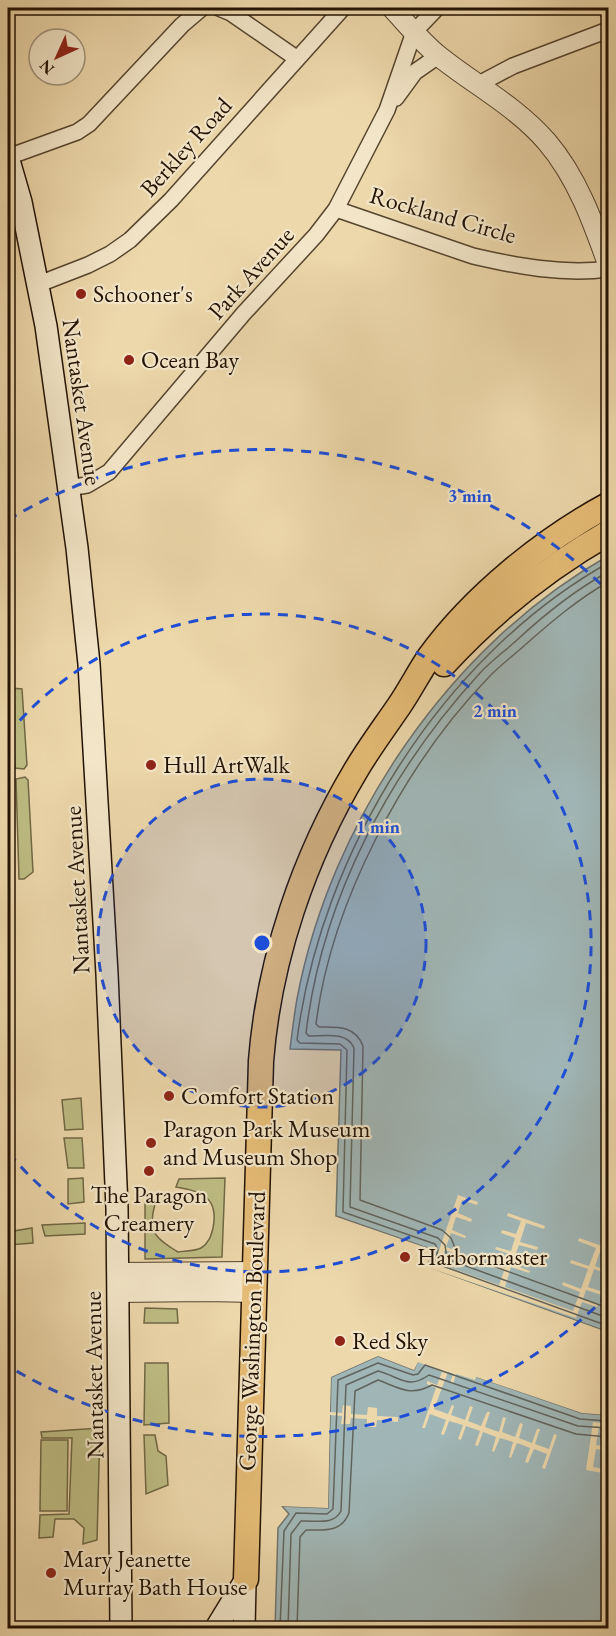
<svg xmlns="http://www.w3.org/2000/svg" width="616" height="1636" viewBox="0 0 616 1636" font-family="'EB Garamond',serif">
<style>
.green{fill:#bebd84;stroke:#706844;stroke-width:1.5}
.water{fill:#a0b6b6;stroke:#6e746f;stroke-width:1.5}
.pier{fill:#edd8ab}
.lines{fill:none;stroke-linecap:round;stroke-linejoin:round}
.shore{stroke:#61645d;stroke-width:1.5}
.minor-casing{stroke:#55442e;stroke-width:18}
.tertiary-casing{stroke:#55442e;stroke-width:22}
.secondary-casing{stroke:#221204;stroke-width:24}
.primary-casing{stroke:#221204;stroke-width:27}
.minor{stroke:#f3e6c8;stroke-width:15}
.tertiary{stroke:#f3e6c8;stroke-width:20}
.secondary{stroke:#f3e6c8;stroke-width:21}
.primary{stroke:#e6bc76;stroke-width:24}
.ring{fill:none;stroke:#1d4ed8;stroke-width:3;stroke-dasharray:10 8}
.poi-dot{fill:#8f2418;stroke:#f3e6c8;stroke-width:2}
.labels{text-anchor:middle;stroke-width:4.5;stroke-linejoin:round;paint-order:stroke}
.street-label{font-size:24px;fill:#221204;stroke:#f3e6c8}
.poi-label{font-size:24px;fill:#221204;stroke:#f3e6c8;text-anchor:start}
.centre{fill:#1d4ed8;stroke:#f3e6c8;stroke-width:3}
.ring-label{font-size:18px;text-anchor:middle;font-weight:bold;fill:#1d4ed8;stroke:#f3e6c8;stroke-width:4.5;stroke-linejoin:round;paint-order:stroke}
</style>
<rect width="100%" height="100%" fill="#edd8ab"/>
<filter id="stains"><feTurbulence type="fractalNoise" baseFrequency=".00333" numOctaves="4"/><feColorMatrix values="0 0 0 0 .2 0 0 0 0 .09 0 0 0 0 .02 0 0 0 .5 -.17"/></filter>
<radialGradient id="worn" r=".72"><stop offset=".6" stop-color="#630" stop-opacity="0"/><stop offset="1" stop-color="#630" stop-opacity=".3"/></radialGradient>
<g class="green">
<polygon points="11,688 22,689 27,765 24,769 15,768"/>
<polygon points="25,777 28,780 33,872 24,879 19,879 16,779"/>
<polygon points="81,1098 83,1129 65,1130 62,1100"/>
<polygon points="64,1138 82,1138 84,1168 68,1168"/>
<polygon points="83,1178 84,1202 68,1204 68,1179"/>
<path d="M 225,1178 L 222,1257 L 145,1259 L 145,1204 L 156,1201 C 147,1230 153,1237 178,1252 C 185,1251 196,1251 201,1248 C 209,1243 211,1236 213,1228 C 219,1198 202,1191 176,1187 L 179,1179 Z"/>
<polygon points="85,1223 85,1234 45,1236 42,1225"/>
<polygon points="32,1228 33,1243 8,1245 8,1232"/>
<polygon points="145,1308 177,1309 178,1323 144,1323"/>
<polygon points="145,1363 168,1363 169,1423 144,1425"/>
<polygon points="100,1428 97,1540 83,1544 84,1528 74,1519 55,1519 53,1537 39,1538 40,1515 69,1514 72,1438 42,1438 41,1432"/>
<polygon points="144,1435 155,1435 158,1451 166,1456 168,1485 146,1494"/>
<polygon points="41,1440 68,1440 67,1511 40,1511"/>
</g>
<g class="water">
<path d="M 608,556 L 608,1332 L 427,1267 L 433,1250 L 336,1216 L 341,1050 L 290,1049 C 292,1033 294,1016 297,999 C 330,822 450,645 608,556 Z"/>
<polygon points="378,1356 414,1370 419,1357 582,1413 608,1415 608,1628 275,1628 278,1528 289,1514 282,1506 328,1508 331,1377"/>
</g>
<g class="pier">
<polygon points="458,1195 478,1202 477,1205 462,1200 458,1213 472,1219 471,1222 456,1217 452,1230 466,1236 465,1238 451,1233 446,1247 460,1252 459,1255 445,1250 440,1264 499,1285 504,1271 489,1266 490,1264 505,1268 509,1254 495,1249 496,1247 511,1251 515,1238 501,1233 502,1230 516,1234 521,1221 507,1216 508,1213 545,1226 544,1229 526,1223 520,1242 538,1247 537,1250 519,1245 512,1264 530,1271 529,1273 511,1267 505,1287 573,1311 580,1292 562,1285 563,1282 581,1289 588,1269 570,1263 571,1260 589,1266 596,1248 578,1241 579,1238 608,1248 608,1252 601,1249 595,1266 608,1271 608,1274 594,1269 588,1287 606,1293 605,1296 586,1290 583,1299 598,1304 597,1307 582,1302 576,1318 427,1267 604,1331 608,1321 608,1335 425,1269 424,1266 429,1252 335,1219 333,1216 433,1250 428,1262 434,1265"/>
<polygon points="377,1353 413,1366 417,1355 420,1354 583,1410 608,1412 608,1415 582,1413 476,1377 475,1380 456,1374 453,1384 450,1383 453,1374 448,1372 434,1409 448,1414 452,1405 454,1406 451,1415 465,1420 470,1406 473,1407 468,1421 481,1426 487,1412 490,1412 485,1427 499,1432 503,1417 506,1418 502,1432 515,1437 520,1423 523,1424 519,1438 532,1443 537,1429 540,1429 535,1444 549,1449 554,1434 557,1435 545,1469 542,1468 547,1454 534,1449 528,1463 525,1462 530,1448 517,1443 511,1458 509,1457 513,1442 500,1438 494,1452 492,1451 496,1437 483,1432 478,1446 475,1445 480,1431 466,1426 461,1440 458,1439 463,1425 449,1421 444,1435 441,1434 446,1420 430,1414 425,1428 422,1428 436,1388 427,1384 427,1381 437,1385 442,1372 418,1362 414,1370 378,1356 331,1377 330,1412 342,1413 343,1405 351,1406 351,1414 367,1415 368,1407 377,1408 377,1416 398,1417 398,1422 377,1420 376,1427 367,1427 367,1419 351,1418 350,1424 341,1424 342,1416 330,1415 328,1508 279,1506 281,1503 325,1505 328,1376"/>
<polygon points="593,1422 608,1424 608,1428 599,1427 596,1445 608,1447 608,1451 596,1449 593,1467 608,1470 608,1474 586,1470"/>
</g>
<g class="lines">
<g class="shore">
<path d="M 608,563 C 441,657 321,852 297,1040 L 300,1043 L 340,1044 L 347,1050 L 343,1212 L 435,1244 L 438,1250 L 435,1261 L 437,1264 L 608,1326"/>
<path d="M 608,572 C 575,590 545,614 517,640 C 505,651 491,661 480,673 C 389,772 322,899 306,1033 L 309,1036 C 324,1036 347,1031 354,1048 L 350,1207 L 438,1238 L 445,1245 L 447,1259 L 608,1318"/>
<path d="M 608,582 C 578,599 551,622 525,645 C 513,656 499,666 488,678 C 404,765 331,903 316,1024 L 319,1027 C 337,1027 355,1025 363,1046 L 360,1200 L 442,1230 L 451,1238 L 457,1253 L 608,1308"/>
<polyline points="280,1628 284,1531 296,1513 327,1514 333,1509 338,1380 378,1363 413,1375 418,1374 425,1365 580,1419 608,1421"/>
<path d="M 288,1628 L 291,1534 L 301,1521 C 316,1520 333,1526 341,1511 L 346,1385 L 378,1371 C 401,1377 407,1390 429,1375 L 578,1426 L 608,1428"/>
<path d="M 297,1628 L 300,1537 L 306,1530 C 324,1530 341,1533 349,1513 L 355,1391 L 378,1380 C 400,1388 410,1397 432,1385 L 576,1434 L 608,1437"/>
</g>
<defs>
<g id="minor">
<polyline points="219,8 231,13 296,58"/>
<polyline points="607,8 608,12"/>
<polyline points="479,84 513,66 608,30"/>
<polyline points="396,98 415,72 438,56"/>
<polyline points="8,157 77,132 89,124 182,25 202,8"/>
<path d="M 336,209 L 473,256 C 516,266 564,275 608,269"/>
<polyline points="39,284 88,265 110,254 130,240 171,200 343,8"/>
<polyline points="68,488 87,485 109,472 244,313 316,235 336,209 387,110 414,32 437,8"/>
</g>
<g id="tertiary">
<path d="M 392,8 C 407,24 422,43 440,57 C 475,85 517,107 547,142 C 577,177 593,222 608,264"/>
<polyline points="118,1273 254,1272"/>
<polyline points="118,1292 207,1291 254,1292"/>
</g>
<g id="secondary">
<polyline points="8,157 21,202 46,326 77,548 89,664 107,974 117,1208 121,1628"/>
<polyline points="216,1628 246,1579"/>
<polyline points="244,1628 245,1583"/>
</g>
<g id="primary">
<path d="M 444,664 C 492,612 547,568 608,533"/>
<path d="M 246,1579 L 261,1061 C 269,959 304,857 356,770 C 369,748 384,728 399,706 C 410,690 419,672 430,656 C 474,596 543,540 608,505"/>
</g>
</defs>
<use href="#minor" class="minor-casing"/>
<use href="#tertiary" class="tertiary-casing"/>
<use href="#secondary" class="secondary-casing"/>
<use href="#primary" class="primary-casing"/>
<use href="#minor" class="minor"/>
<use href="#tertiary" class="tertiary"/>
<use href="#secondary" class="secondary"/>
<use href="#primary" class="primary"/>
</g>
<circle cx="262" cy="943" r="164" fill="#1d4ed8" fill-opacity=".12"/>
<g class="ring">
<circle cx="262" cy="943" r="164"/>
<path d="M8 734A329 329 0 1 1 8 1152"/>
<path d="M608 1295A493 493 0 0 1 8 1366M8 520A493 493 0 0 1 608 591"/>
</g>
<g class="poi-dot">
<circle cx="81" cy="294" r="6"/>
<circle cx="129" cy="360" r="6"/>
<circle cx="151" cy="765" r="6"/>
<circle cx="169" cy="1096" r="6"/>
<circle cx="151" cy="1143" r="6"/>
<circle cx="149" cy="1171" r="6"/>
<circle cx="405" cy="1257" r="6"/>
<circle cx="340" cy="1341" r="6"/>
<circle cx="51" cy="1573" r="6"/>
</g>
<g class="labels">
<g class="street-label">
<text transform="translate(186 147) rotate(-48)" y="8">Berkley Road</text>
<text transform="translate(443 215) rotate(16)" y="8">Rockland Circle</text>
<text transform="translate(251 273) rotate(-48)" y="8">Park Avenue</text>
<text transform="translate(82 402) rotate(82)" y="8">Nantasket Avenue</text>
<text transform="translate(77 890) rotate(-93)" y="8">Nantasket Avenue</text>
<text transform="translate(252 1331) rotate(-88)" y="8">George Washington Boulevard</text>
<text transform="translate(94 1375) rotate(-91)" y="8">Nantasket Avenue</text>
</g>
<g class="poi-label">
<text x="93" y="302">Schooner's</text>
<text x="141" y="368">Ocean Bay</text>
<text x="163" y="773">Hull ArtWalk</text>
<text x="181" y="1104">Comfort Station</text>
<text x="163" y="1137">Paragon Park Museum<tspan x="163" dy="28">and Museum Shop</tspan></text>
<text x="149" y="1203" text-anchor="middle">The Paragon<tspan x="149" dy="28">Creamery</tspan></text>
<text x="417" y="1265">Harbormaster</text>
<text x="352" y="1349">Red Sky</text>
<text x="63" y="1567">Mary Jeanette<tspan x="63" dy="28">Murray Bath House</tspan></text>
</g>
</g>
<circle cx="262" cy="943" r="9" class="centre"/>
<g class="ring-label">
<text x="470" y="502">3 min</text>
<text x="495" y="717">2 min</text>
<text x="378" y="833">1 min</text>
</g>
<rect width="616" height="1636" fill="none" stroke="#edd8ab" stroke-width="30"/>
<rect x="9" y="9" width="598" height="1618" fill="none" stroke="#221204" stroke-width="3"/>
<rect x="15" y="15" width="586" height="1606" fill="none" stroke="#221204" stroke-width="1.5"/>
<g transform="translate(57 57) rotate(225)"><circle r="28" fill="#f3e6c8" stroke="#9f917a" stroke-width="1.5"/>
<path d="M0-4.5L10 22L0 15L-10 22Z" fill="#8f2418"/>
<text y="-9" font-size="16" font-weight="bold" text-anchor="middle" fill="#221204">N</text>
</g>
<rect width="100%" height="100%" filter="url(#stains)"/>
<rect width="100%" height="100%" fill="url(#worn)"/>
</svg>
